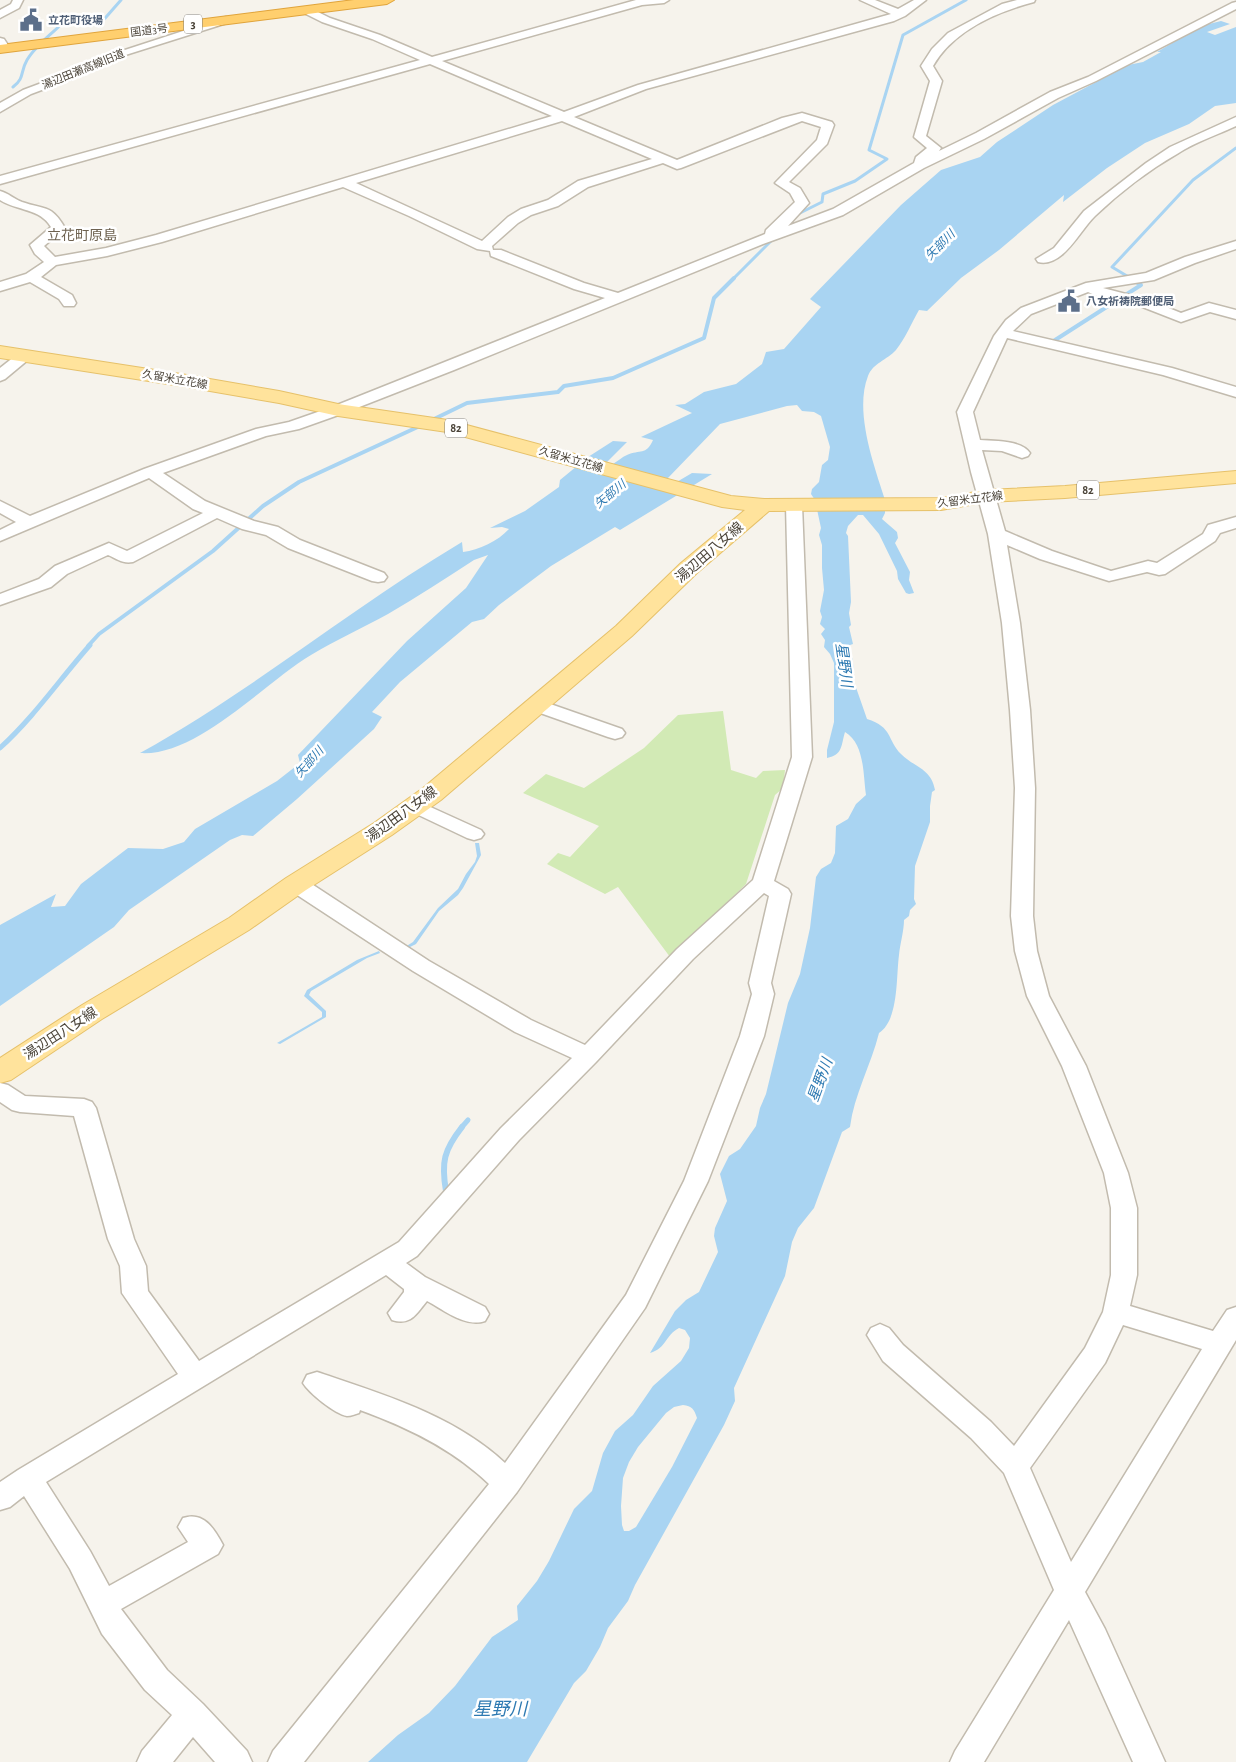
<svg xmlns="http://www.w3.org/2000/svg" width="1236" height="1762" viewBox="0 0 1236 1762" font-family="'Alegreya Sans','Noto Sans JP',sans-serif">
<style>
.green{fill:#d2eab5}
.water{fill:#a9d4f2;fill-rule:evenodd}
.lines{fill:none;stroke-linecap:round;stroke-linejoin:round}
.stream-far3{stroke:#a9d4f2;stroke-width:3}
.stream-far2{stroke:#a9d4f2;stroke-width:4}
.stream-far1{stroke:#a9d4f2;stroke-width:5}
.stream{stroke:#a9d4f2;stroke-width:6}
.minor-casing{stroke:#c2bbae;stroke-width:3}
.major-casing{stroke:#e6c16a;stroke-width:2}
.highway-casing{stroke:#e0a43c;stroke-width:2}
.minor{fill:#fff;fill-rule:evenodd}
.major{fill:#ffe39c;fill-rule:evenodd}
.highway{fill:#ffcf6e;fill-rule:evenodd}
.labels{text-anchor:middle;stroke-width:5;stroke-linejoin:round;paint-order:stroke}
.far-service-label{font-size:11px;font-weight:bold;fill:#4e5e75;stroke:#fff;text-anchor:start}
.far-street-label{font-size:11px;fill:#4b4439;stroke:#fff}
.shield{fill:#fff;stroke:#817c74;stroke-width:1}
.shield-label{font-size:12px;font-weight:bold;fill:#4b4439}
.far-water-label{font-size:12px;font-style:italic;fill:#2e7ab2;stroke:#fff}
.far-quarter-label{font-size:14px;fill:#6e6250;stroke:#fff}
.street-label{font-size:14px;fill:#4b4439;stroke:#fff}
.water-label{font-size:15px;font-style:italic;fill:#2e7ab2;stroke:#fff}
.near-water-label{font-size:18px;font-style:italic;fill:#2e7ab2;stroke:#fff}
</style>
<rect width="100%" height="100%" fill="#f6f3ec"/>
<polygon class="green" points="723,711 731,770 756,778 763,771 785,770 783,788 775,795 746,884 670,957 618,887 605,894 547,864 558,853 570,857 599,826 523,793 546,774 584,788 644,748 678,715"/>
<g class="water">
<path d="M 1221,21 L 1230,24 L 1207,32 L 1215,35 L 1236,27 L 1236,103 L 1215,106 L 1189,124 L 1145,143 L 1107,168 L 1063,202 L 1064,195 L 999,250 L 961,278 L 927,311 L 919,310 C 912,322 905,339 896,350 C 887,360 873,363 868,376 C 854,412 874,465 885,500 L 885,513 L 882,519 L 897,532 L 898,538 L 895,543 L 910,572 L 909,580 L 914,593 L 909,594 L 906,593 L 898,579 L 897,571 L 879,534 L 863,515 L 858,515 L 848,526 L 846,533 L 848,536 L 851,602 L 849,613 L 851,625 L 849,627 L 853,644 L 850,645 L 854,669 L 852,676 L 867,719 C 893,727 887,740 901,754 C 915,768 931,768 935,790 L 932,792 L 930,806 L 930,822 L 915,866 L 914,899 L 916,904 L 910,910 L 909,916 L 904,920 C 904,931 900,944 899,955 C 896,977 899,1020 879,1033 C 871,1065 854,1095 850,1127 L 842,1132 L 814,1208 L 798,1228 L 792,1242 L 785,1276 L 734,1388 L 735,1401 L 724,1425 L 635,1585 L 628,1601 L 608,1628 L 600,1647 L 586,1671 L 574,1683 L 527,1762 L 368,1762 L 398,1735 L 429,1713 L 455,1686 L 492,1637 L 518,1620 L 517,1606 L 537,1581 L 549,1561 L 574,1509 L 592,1491 L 603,1453 L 615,1431 L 633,1415 L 653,1386 L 681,1361 L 689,1348 L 690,1338 L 685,1330 L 679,1328 C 665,1335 667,1348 650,1353 L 675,1311 L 686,1300 L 699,1292 L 718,1252 L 714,1236 L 715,1228 L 727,1201 L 720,1174 L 729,1156 L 740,1149 L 756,1126 L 760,1108 L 766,1094 L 788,1003 L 800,974 L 810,928 L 816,877 L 821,869 L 831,863 L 835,853 L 836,826 L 848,819 L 856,804 L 866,795 C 863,775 865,744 845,732 C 841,745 843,755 827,758 L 827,750 L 834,722 L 834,663 L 830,654 L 824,647 L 825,640 L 821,634 L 825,629 L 820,624 L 822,617 L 820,611 L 824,590 L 822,568 L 822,545 L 819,535 L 821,528 L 815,500 L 811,494 L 812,489 L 819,482 L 822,465 L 828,460 L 830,447 L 821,416 L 814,412 L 802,411 L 797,405 L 787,406 L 720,424 L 667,479 L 675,483 L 692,473 L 712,474 L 620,530 L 615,527 L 551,566 L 499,605 L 484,619 L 472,622 L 400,682 L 372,712 L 382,717 L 374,729 L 297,799 L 253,836 L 242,835 L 230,840 L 129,910 L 114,927 L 0,1006 L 0,925 L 56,894 L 51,907 L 65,906 L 81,884 L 128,848 L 163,849 L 184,842 L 195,829 L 277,781 L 300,763 L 298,755 L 407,641 L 466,588 L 488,555 L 474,560 C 446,578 417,597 388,614 C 362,628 336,640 311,655 C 264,683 197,757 140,753 C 252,691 351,608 462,542 L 463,552 C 479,550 498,541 509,529 L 502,527 L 490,528 L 525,511 L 559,487 L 560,480 L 588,457 L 613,441 L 627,442 L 606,463 L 613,464 C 618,461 622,457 627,455 C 640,449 646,456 653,440 L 641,437 L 692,413 L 675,405 L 685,404 L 704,392 L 736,384 L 762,364 L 766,352 L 784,349 L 821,307 L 810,299 L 901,205 L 941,170 L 980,157 L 997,142 L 1053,105 L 1128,65 L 1143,62 L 1161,52 L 1157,52 L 1201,26 ZM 683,1405 C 692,1406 694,1409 697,1418 L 672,1467 L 636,1527 L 629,1531 L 624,1531 L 622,1525 L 621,1506 L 623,1478 L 629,1462 L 638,1447 L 666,1413 L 674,1407 Z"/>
<polygon points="475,843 479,843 481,855 463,888 458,895 439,911 416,944 406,949 405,947 413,942 438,908 458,889 466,874 475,862 477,856"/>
<polygon points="379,951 380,953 367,958 311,991 309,995 326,1011 326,1017 280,1044 277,1043 322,1017 322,1012 304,996 307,990 357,960"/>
</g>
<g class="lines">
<g class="stream-far3">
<path d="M 13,87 C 25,78 20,72 27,60 C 35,46 51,34 63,23 L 100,24 L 121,0"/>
<polyline points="786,229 796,215 822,202 823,194 855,181 887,159 869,150 903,35 966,0"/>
<polyline points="733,279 773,239"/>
<polyline points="1132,279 1112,267 1193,180 1236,148"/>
</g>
<g class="stream-far2">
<polyline points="1052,342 1141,285 1130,278"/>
<polyline points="430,421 467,403 558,392 564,386 613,378 704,338 714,298 734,278"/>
<polyline points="88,646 99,634 213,551 263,506 299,482 422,425"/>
</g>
<g class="stream-far1">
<path d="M 0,748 C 34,717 60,679 90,645"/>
<polyline points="461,1128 468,1120"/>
</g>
<path class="stream" d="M 446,1191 C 441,1162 444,1150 462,1127"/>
<defs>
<g id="minor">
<polygon points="13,0 23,0 19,8 0,18 0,10 11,4"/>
<path d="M 636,0 L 669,0 L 664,3 L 642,5 L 442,61 L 564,112 L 638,85 L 891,14 L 860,0 L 875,0 L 898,9 L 914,0 L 926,0 L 905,16 L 894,21 L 646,89 L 574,117 L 677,160 L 782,118 L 802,113 L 832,122 L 834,125 L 827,144 L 789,182 L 800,188 L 809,203 L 788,226 L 833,209 L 914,163 L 916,157 L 927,148 L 914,137 L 930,81 L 921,66 L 932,49 L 948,33 L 1002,4 L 1017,0 L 1035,0 L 1034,2 C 996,12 953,31 933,66 L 942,81 L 926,136 L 941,148 L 939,151 L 976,133 L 1050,92 L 1088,77 L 1232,3 L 1236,2 L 1236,9 L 1096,81 L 1058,98 L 984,139 L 924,168 L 843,215 L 763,244 L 454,370 L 344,413 L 299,429 L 266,436 L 163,473 L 205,501 L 254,521 L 278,527 L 300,540 L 384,573 L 387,577 L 384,581 L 378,582 L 372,581 L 288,548 L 266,535 L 242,529 L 217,518 L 133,562 C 123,564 117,559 108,555 L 67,574 L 51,587 L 0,605 L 0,594 L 39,579 L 55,566 L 109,543 L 127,551 L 203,513 L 193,509 L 149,478 L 0,541 L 0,530 L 16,522 L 0,513 L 0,501 L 30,516 L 144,469 L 256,429 L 289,422 L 332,407 L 605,298 L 574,289 L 491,256 L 490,251 L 477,249 L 409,216 L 343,187 L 162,242 L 107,256 L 56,265 L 41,277 L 72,295 L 76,303 L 74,306 L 64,306 L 59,299 L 30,282 L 0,291 L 0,282 L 26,274 L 44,262 L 35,254 L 30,245 L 51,227 C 40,208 17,211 0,200 L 0,191 C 8,193 14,199 22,202 C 45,210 51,204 65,228 L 44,246 L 55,257 L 106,248 L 156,235 L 552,116 L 430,64 L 0,184 L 0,176 L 420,60 L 372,39 L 322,22 L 302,12 L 301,10 L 302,8 L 310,8 L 330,18 L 380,35 L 432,57 ZM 562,121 L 652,159 L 578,181 L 548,200 L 521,209 L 508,217 L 482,241 L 356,183 ZM 802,121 L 821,127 L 817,140 L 775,183 L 790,193 L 795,202 L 766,230 L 765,234 L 618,293 L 584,283 L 501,250 L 493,250 L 492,246 L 518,223 L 531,215 L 558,206 L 588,187 L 663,163 L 677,169 L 681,168 Z"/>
<polygon points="226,17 230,18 231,20 230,22 116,58 93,67 79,76 31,94 0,112 0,103 23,90 71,72 85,63"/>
<polygon points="0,38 4,39 10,48 8,50 0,50"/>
<path d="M 1236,117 L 1236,126 C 1217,135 1195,142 1177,154 C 1149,170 1118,194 1095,216 C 1080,230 1063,268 1038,262 L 1036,259 L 1054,248 L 1084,211 L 1146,163 L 1170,147 Z"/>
<path d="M 1236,241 L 1236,249 L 1195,263 L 1154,280 L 1103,288 L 1149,300 L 1181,313 L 1209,303 L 1236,310 L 1236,319 L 1210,312 L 1181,322 L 1140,306 L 1099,297 L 1088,292 L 1031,314 L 1013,331 L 1172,368 L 1236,387 L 1236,397 L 1163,375 L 1007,338 L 973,412 L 980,440 C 994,441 1021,440 1030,453 L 1028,456 L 1022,458 L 1002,451 L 982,450 L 1005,531 L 1052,551 L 1111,571 L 1148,561 L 1157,563 L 1203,534 L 1208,525 L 1236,517 L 1236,528 L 1220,533 L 1215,541 L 1165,574 L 1159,575 L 1147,572 L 1109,581 L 1040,559 L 1007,545 L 1020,623 L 1030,710 L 1035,788 L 1033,916 L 1037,951 L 1049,996 L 1086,1066 L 1128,1173 L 1137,1208 L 1137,1275 L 1130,1306 L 1213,1331 L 1227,1310 L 1236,1307 L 1236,1340 L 1085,1592 L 1105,1629 L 1165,1762 L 1133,1762 L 1069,1620 L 984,1762 L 950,1762 L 955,1751 L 1054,1590 L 1004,1473 L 971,1438 L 883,1361 L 867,1335 L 871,1328 L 880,1324 L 889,1328 L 903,1345 L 991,1422 L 1014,1446 L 1085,1348 L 1103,1312 L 1111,1275 L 1111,1208 L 1104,1173 L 1062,1066 L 1027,996 L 1015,951 L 1011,916 L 1015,788 L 1010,710 L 1002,623 L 988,534 L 971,472 L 957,412 L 994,336 L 1006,320 L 1021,308 L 1086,283 L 1146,273 L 1185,257 ZM 1123,1325 L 1202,1349 L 1071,1562 L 1030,1468 L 1105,1363 Z"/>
<polygon points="24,352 29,353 31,356 29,359 5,379 0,381 0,368 19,353"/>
<path d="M 794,500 L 800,501 L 802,505 L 812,757 L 774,881 L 788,889 L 791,894 L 771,983 L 774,994 L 764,1036 L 708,1181 L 645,1308 L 517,1492 L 304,1762 L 268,1762 L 273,1751 L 489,1484 C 453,1449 407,1427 360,1410 L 359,1413 C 355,1414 351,1416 347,1416 C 335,1414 309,1393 303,1383 L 307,1375 L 317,1372 C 382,1394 454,1415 505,1463 L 626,1295 L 684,1181 L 740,1036 L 752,994 L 749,983 L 769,896 L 764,893 L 693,959 L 596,1062 L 519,1140 L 417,1256 L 406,1263 L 425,1277 L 485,1307 L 489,1314 L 485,1321 C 466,1328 444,1310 427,1301 C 416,1314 411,1326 392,1320 L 388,1313 L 404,1292 L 404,1289 L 386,1275 L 46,1482 L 90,1551 L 109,1586 L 188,1542 L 178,1527 L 183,1518 C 203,1511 214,1528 223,1545 L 218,1554 L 121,1609 L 167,1670 L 203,1704 L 247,1751 L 252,1762 L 215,1762 L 193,1737 L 173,1762 L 137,1762 L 142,1751 L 172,1715 L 145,1690 L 102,1634 L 70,1569 L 24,1496 L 10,1507 L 0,1510 L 0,1482 L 18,1470 L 178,1374 L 122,1293 L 120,1266 L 108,1239 L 74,1116 L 20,1112 L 12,1110 L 0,1102 L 0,1083 L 8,1085 L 25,1096 L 84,1099 L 92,1102 L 96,1108 L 134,1239 L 146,1266 L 148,1291 L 199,1361 L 399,1242 L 501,1128 L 572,1058 L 515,1032 L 413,971 L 288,889 L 285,884 L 288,879 L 296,877 L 304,879 L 429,961 L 531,1020 L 585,1045 L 677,949 L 753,880 L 792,757 L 786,505 L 788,501 Z"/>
<polygon points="536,699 622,729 625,733 622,737 615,739 608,737 529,709 526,705 529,701"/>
<polygon points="415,800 481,830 484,834 481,838 474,840 467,838 408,810 405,806 408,802"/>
</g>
<polygon id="major" points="0,346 181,374 279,391 338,404 448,420 731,496 764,499 941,498 987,490 1065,486 1236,471 1236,483 1065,498 987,502 941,510 769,511 697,573 632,636 441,800 392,835 306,890 249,930 102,1019 11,1080 0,1083 0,1058 82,1005 229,918 286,878 374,823 423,788 616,626 681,563 745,510 722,507 447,432 338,416 279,403 181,386 0,358"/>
<polygon id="highway" points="354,0 394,0 387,4 0,53 0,45"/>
</defs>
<use href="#minor" class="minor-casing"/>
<use href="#major" class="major-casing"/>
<use href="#highway" class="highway-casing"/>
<use href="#minor" class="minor"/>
<use href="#major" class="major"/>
<use href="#highway" class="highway"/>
</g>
<defs>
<symbol id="civic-bare" viewBox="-9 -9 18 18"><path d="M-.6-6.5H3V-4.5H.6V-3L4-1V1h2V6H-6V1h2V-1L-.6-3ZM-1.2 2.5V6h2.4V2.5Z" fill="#5c6f8a" stroke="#fff" stroke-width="2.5" paint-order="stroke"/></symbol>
</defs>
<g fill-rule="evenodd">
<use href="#civic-bare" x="15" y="4" width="32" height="32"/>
<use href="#civic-bare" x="1053" y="285" width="32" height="32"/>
</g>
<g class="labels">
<g class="far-service-label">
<text x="48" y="24">立花町役場</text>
<text x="1086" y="305">八女祈祷院郵便局</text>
</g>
<g class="far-street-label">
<text transform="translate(149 30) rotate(-7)" y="4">国道3号</text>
<text transform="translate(83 69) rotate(-22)" y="4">湯辺田瀬高線旧道</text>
<text transform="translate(175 379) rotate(10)" y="4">久留米立花線</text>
<text transform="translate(571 459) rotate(16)" y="4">久留米立花線</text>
<text transform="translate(970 499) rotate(-7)" y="4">久留米立花線</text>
</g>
<g class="shield">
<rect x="184" y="14.5" width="18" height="19" rx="4"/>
<rect x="445" y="418.5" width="22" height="19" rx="4"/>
<rect x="1077" y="480.5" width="22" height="19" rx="4"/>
</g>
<g class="shield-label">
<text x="193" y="28">3</text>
<text x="456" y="432">82</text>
<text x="1088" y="494">82</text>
</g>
<g class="far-water-label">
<text transform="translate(940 245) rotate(-45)" y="4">矢部川</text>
<text transform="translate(610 494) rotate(-39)" y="4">矢部川</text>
<text transform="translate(309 762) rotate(-48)" y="4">矢部川</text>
</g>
<g class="far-quarter-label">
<text x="82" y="240">立花町原島</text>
</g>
<g class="street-label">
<text transform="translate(709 552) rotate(-41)" y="5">湯辺田八女線</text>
<text transform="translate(401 814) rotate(-36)" y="5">湯辺田八女線</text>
<text transform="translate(60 1033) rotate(-33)" y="5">湯辺田八女線</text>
</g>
<g class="water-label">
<text transform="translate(844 665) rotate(82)" y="5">星野川</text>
<text transform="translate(820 1080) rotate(-70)" y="5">星野川</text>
</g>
<g class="near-water-label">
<text x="500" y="1715">星野川</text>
</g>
</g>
</svg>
